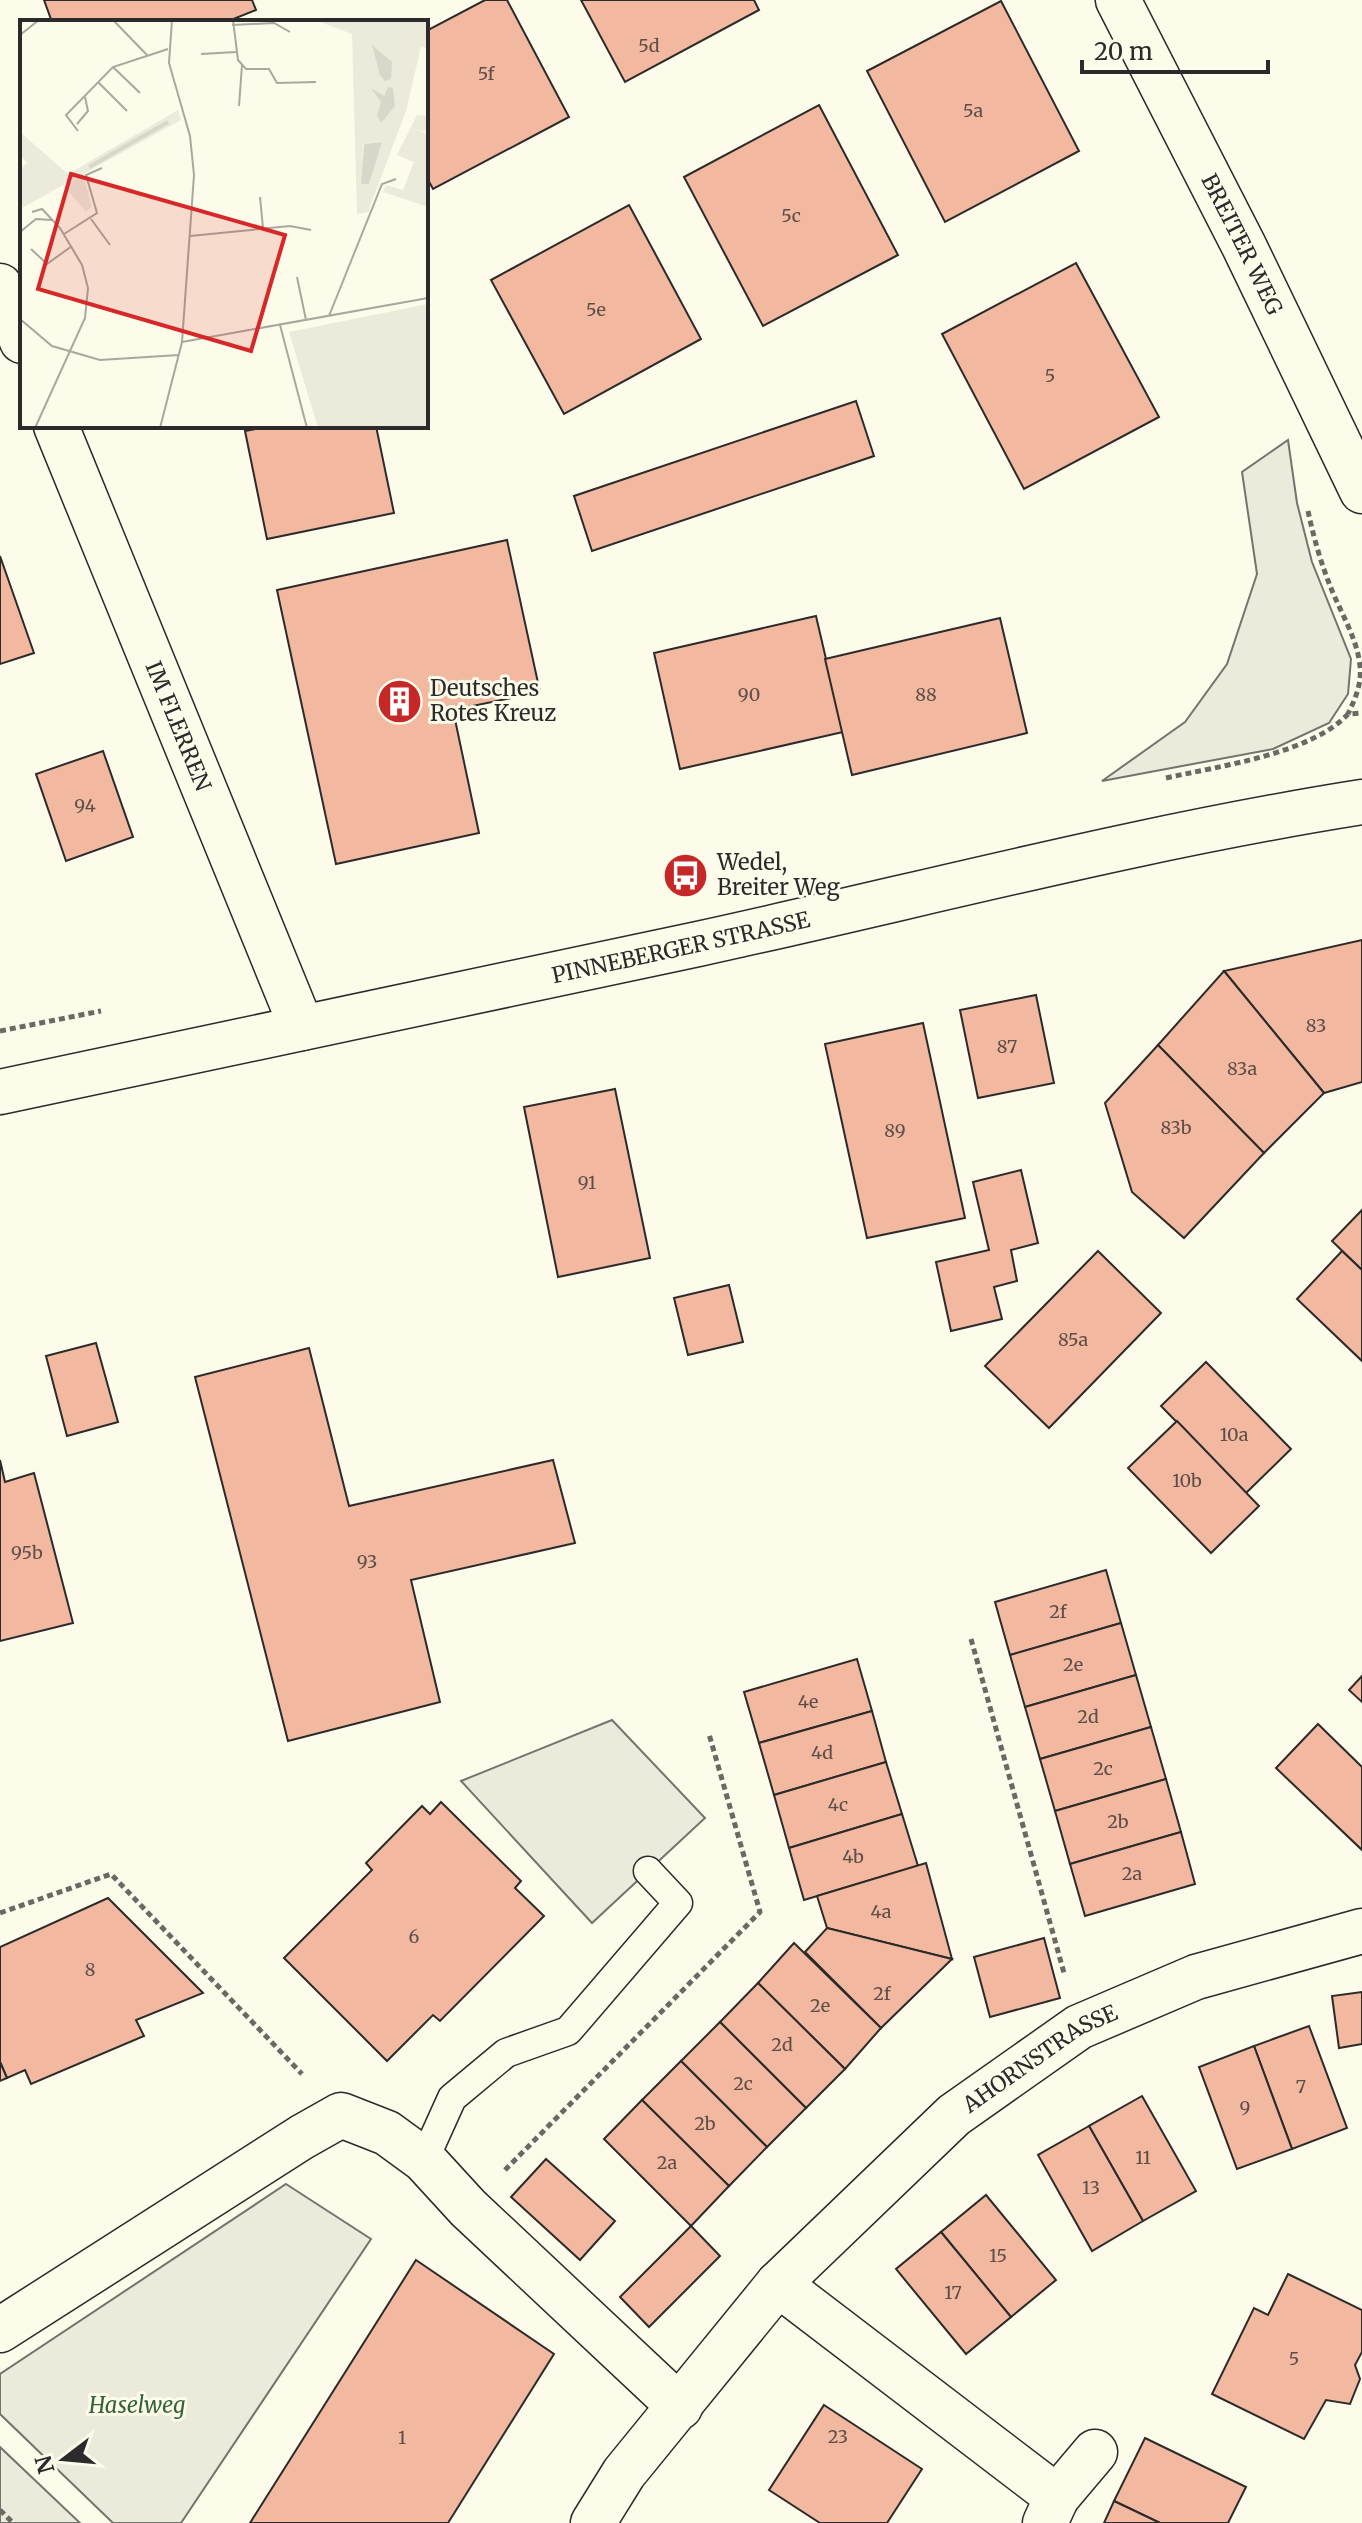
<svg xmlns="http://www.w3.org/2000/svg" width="1362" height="2523" viewBox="0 0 1362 2523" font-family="Merriweather,serif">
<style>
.green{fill:#ecebdb;stroke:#74746e;stroke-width:2}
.parking{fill:#eceadb;stroke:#74746e;stroke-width:2}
.building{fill:#f2b8a0;stroke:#2b2b2b;stroke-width:2}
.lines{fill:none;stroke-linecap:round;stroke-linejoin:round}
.lane-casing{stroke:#2b2b2b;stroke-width:31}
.street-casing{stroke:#2b2b2b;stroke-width:47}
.secondary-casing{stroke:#2b2b2b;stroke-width:47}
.path{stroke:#6a6964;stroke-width:5;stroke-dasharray:6 4;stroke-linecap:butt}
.lane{stroke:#fdfbea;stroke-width:28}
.street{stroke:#fdfbea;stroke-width:44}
.secondary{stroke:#fdfbea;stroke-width:44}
.labels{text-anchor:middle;stroke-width:6;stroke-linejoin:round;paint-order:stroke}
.number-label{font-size:18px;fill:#5d4e48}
.street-label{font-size:22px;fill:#2b2b2b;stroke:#fdfbea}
.poi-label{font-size:22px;fill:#2b2b2b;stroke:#fdfbea;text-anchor:start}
.park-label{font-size:22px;font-style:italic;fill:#34623c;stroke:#fdfbea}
.inset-river{fill:none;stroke:#d8d7c9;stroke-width:4}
.inset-road{fill:none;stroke:#a9a89e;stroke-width:2}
.view{fill:#d62828;fill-opacity:0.15;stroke:#d62828;stroke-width:4}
.inset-edge{fill:none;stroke:#2b2b2b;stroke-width:4}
</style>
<rect width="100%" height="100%" fill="#fdfbea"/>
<g class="green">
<polygon points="1288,440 1297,503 1312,562 1351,659 1348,694 1329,723 1273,749 1102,781 1185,722 1227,664 1257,574 1242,472"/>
<polygon points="286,2184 371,2239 181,2523 113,2523 0,2414 0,2374"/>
<polygon points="0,2447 80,2523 0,2523"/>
</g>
<polygon class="parking" points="612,1720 705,1818 592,1923 461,1781"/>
<g class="building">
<polygon points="44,0 252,0 256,10 226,22 52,22"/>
<polygon points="485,0 507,0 569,117 433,189 426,176 426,31"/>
<polygon points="581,0 754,0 759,10 625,82"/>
<polygon points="1001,1 1079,151 945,222 867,71"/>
<polygon points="819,105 898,255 763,326 684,177"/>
<polygon points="629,205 701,339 564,414 491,280"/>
<polygon points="1076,263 1159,417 1024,489 942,334"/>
<polygon points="856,401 874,456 592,551 574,496"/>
<polygon points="271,426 376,426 394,513 267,539 245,431"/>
<polygon points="507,540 540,692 453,710 479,833 336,864 277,590"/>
<polygon points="0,556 34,653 0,664"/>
<polygon points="816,616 843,732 680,769 654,653"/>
<polygon points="1000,618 1027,733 852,775 825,659"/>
<polygon points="103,751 133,837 66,861 36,774"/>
<polygon points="1362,940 1362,1082 1324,1093 1224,971"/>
<polygon points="1224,971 1324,1093 1264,1153 1158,1045"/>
<polygon points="1036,995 1054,1083 978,1098 960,1010"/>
<polygon points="923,1023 965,1218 867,1238 825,1044"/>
<polygon points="1158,1045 1264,1153 1184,1238 1132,1192 1105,1103"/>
<polygon points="615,1089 650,1258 558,1277 524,1107"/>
<polygon points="1021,1170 1038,1243 1011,1250 1017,1281 994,1287 1002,1319 951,1331 936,1262 989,1250 973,1182"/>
<polygon points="1362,1210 1362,1270 1332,1241"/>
<polygon points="1098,1251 1161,1313 1049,1428 985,1366"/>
<polygon points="1342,1251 1362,1270 1362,1361 1297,1299"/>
<polygon points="729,1285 743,1342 688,1355 674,1298"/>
<polygon points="96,1343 118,1422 67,1436 46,1356"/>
<polygon points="309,1348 349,1506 553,1460 575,1543 411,1580 440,1702 288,1741 195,1377"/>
<polygon points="1206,1362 1291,1449 1246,1493 1161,1406"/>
<polygon points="1177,1421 1259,1506 1211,1553 1128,1468"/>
<polygon points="0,1460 5,1482 34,1473 73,1623 0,1641"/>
<polygon points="1106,1570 1121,1623 1010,1655 995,1602"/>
<polygon points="1121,1623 1136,1675 1025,1707 1010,1655"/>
<polygon points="857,1659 872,1711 759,1743 744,1692"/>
<polygon points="1136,1675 1151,1727 1040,1759 1025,1707"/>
<polygon points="1362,1676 1362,1702 1349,1690"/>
<polygon points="872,1711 886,1762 774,1795 759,1743"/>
<polygon points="1318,1724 1362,1767 1362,1850 1276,1768"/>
<polygon points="1151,1727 1166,1779 1055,1811 1040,1759"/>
<polygon points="886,1762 902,1814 789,1848 774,1795"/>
<polygon points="1166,1779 1181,1832 1070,1864 1055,1811"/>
<polygon points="441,1802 521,1881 515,1888 544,1916 440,2021 433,2015 387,2061 284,1958 372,1870 366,1863 422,1806 430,1814"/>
<polygon points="902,1814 918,1866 804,1900 789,1848"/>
<polygon points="1181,1832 1195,1884 1085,1916 1070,1864"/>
<polygon points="926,1863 952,1959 827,1928 817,1896"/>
<polygon points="108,1898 203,1993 136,2020 144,2036 31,2084 25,2070 7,2078 0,2062 0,1947"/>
<polygon points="827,1928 952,1959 881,2028 805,1952"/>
<polygon points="1044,1938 1060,1998 990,2017 974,1957"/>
<polygon points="794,1943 881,2028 845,2069 758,1983"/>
<polygon points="758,1983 845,2069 806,2108 720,2022"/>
<polygon points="1362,1992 1362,2044 1339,2048 1332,1996"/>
<polygon points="720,2022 806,2108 767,2147 681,2061"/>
<polygon points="1309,2026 1347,2128 1292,2149 1254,2046"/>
<polygon points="1254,2046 1292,2149 1237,2169 1199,2067"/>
<polygon points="681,2061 767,2147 729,2186 642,2100"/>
<polygon points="0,2062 7,2078 0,2081"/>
<polygon points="1142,2096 1196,2191 1143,2221 1089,2126"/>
<polygon points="642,2100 729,2186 691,2226 604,2139"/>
<polygon points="1089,2126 1143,2221 1092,2251 1038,2155"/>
<polygon points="546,2159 615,2221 580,2260 511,2197"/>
<polygon points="986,2195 1056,2280 1011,2317 941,2232"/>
<polygon points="691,2226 720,2256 649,2327 620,2297"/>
<polygon points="941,2232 1011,2317 966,2354 896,2269"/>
<polygon points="416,2260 554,2354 448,2523 250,2523"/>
<polygon points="1288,2274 1362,2310 1362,2352 1355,2365 1360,2379 1350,2404 1326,2400 1304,2439 1212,2394 1254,2308 1268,2315"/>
<polygon points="824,2405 922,2469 887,2523 820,2523 769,2490"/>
<polygon points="1145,2438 1246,2487 1228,2523 1160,2523 1114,2501"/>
<polygon points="1114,2501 1160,2523 1104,2523"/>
</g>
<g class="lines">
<defs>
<polyline id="lane" points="424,2160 452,2098 506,2053 568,2031 678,1903 648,1871"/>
<g id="street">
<polyline points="0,286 22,341"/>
<path id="s1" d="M 56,426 L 302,1028"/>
<polyline points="778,2284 1057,2497 1045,2523"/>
<polyline points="0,2330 302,2137 341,2115 387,2133 424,2160 468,2208 680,2407"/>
<polyline points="1057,2497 1095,2452"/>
<path id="s2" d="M 593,2523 L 624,2473 L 778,2284 L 954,2115 L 1079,2027 L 1196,1977 L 1362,1931"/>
</g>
<g id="secondary">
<path id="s3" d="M 1118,0 L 1244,246 L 1362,491"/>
<path id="s4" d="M 0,1092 C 233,1043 466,995 698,944 C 918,896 1140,837 1362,802"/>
</g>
</defs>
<use href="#lane" class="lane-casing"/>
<use href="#street" class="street-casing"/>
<use href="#secondary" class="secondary-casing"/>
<g class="path">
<path d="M 1308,511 C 1313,535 1320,560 1329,583 C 1339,610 1357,637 1360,666 C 1362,684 1355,699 1348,714"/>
<path d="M 1166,778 C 1219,766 1311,754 1348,714 L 1362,713"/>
<polyline points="0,1031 101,1011"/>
<polyline points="971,1639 1064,1973"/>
<polyline points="0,1913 111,1874 302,2074"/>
<polyline points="505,2170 760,1912 709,1734"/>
<polyline points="0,2510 13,2523"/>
</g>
<use href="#lane" class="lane"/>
<use href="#street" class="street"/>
<use href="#secondary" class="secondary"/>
</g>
<defs>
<symbol id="building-disc" viewBox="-11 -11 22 22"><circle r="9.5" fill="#c62828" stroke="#fdfbea"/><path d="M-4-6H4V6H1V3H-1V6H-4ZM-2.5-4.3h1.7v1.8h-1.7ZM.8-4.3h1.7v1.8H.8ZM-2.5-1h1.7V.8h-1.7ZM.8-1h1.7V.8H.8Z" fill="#fff"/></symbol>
<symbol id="bus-disc" viewBox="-11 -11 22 22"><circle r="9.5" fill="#c62828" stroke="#fdfbea"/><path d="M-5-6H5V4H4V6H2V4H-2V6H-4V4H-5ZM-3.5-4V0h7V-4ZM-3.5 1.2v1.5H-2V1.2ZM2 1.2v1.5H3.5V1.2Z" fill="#fff"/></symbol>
</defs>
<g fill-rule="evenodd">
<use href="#building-disc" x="374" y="676" width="51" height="51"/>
<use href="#bus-disc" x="660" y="850" width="51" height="51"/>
</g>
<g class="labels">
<g class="number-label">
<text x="649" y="52">5d</text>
<text x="486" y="80">5f</text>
<text x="973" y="117">5a</text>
<text x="791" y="222">5c</text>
<text x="596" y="316">5e</text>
<text x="1050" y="382">5</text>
<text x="749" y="701">90</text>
<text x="926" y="701">88</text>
<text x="85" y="812">94</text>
<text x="1316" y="1032">83</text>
<text x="1007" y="1053">87</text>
<text x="1242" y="1075">83a</text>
<text x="1176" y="1134">83b</text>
<text x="895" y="1137">89</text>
<text x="587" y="1189">91</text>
<text x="1073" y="1346">85a</text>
<text x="1234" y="1441">10a</text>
<text x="1187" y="1487">10b</text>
<text x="27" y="1559">95b</text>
<text x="367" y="1568">93</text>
<text x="1058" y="1618">2f</text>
<text x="1073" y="1671">2e</text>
<text x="808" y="1708">4e</text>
<text x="1088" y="1723">2d</text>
<text x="822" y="1759">4d</text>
<text x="1103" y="1775">2c</text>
<text x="838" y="1811">4c</text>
<text x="1118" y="1828">2b</text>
<text x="853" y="1863">4b</text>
<text x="1132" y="1880">2a</text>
<text x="881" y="1918">4a</text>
<text x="414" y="1943">6</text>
<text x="90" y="1976">8</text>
<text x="882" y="2000">2f</text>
<text x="820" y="2012">2e</text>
<text x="782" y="2051">2d</text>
<text x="743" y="2090">2c</text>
<text x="1301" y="2093">7</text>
<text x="1245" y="2114">9</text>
<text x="705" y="2130">2b</text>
<text x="1143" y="2164">11</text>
<text x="667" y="2169">2a</text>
<text x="1091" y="2194">13</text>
<text x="998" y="2262">15</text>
<text x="953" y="2299">17</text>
<text x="1294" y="2365">5</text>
<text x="838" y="2443">23</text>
<text x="402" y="2444">1</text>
</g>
<g class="street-label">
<text dy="8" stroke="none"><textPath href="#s3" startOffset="274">BREITER WEG</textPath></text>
<text dy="8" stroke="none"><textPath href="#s1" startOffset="324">IM FLERREN</textPath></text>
<text dy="8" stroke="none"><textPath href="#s4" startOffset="696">PINNEBERGER STRASSE</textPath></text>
<text dy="8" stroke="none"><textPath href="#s2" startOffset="650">AHORNSTRASSE</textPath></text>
</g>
<g class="poi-label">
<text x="430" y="696">Deutsches<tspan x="430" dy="25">Rotes Kreuz</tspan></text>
<text x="717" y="870">Wedel,<tspan x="717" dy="25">Breiter Weg</tspan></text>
</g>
<g class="park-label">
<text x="137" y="2413">Haselweg</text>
</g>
</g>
<g transform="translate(20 20)">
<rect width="408" height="408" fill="#fdfbea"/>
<path d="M 295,0 L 408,0 L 408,28 L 401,27 L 386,91 L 348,192 L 337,194 L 332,14 ZM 361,122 L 349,164 L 342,164 L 343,124 ZM 158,90 L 161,100 L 0,189 L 0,151 L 7,142 L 0,136 L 0,112 L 48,154 ZM 397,95 L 408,96 L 408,112 L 396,110 L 408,114 L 408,187 L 363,172 L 366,165 L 383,170 L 394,142 L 377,135 ZM 63,155 L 72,186 L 66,192 L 44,166 ZM 408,284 L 408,408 L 298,408 L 269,312 Z" fill="#ecebdb" fill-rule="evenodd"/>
<path d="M 352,25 L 372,42 L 371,59 L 365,61 L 360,55 ZM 368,67 L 373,68 L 375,86 L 361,103 L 357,96 L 361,82 L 351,68 L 364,76 ZM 362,122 L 349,164 L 341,164 L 344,124 Z" fill="#d8d7c9"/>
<path class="inset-river" d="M 69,147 L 148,102"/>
<path class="inset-road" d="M 93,0 L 127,35M 213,0 L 218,40 L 226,49 L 249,49 L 257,63 L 296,62M 212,5 L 254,3 L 270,12M 0,15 L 19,0M 181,34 L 216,32M 93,47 L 120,73M 78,62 L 107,91M 219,86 L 222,45M 57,104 L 68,91 L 65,77M 58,111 L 46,95 L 93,47 L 148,29M 240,177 L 243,208M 12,192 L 22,189 L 40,208 L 62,245 L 68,268 L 65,298 L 15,408M 71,199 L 90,225M 0,212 L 16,199 L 32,200M 44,214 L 77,193 L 66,155 L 82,148M 170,216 L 270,206 L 291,210M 11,229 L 27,244 L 52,226M 277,257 L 286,300M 309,296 L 362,164 L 376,159M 0,299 L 32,326 L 80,340 L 159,335M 260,305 L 287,408M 162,322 L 408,278M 140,408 L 162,322 L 174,155 L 170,116 L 149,43 L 152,0"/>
<path class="view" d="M 51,154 L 265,215 L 231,331 L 18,269 Z"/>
<rect width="408" height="408" class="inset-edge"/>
</g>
<g transform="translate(64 2459) rotate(254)" stroke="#fdfbea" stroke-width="6" paint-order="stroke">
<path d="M0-6L14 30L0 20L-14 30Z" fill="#2b2b2b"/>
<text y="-12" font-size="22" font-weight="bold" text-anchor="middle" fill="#2b2b2b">N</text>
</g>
<path d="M1082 60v12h186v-12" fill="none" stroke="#2b2b2b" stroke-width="4"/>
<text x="1094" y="60" font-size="24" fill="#2b2b2b" stroke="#fdfbea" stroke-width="6" paint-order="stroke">20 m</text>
</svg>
